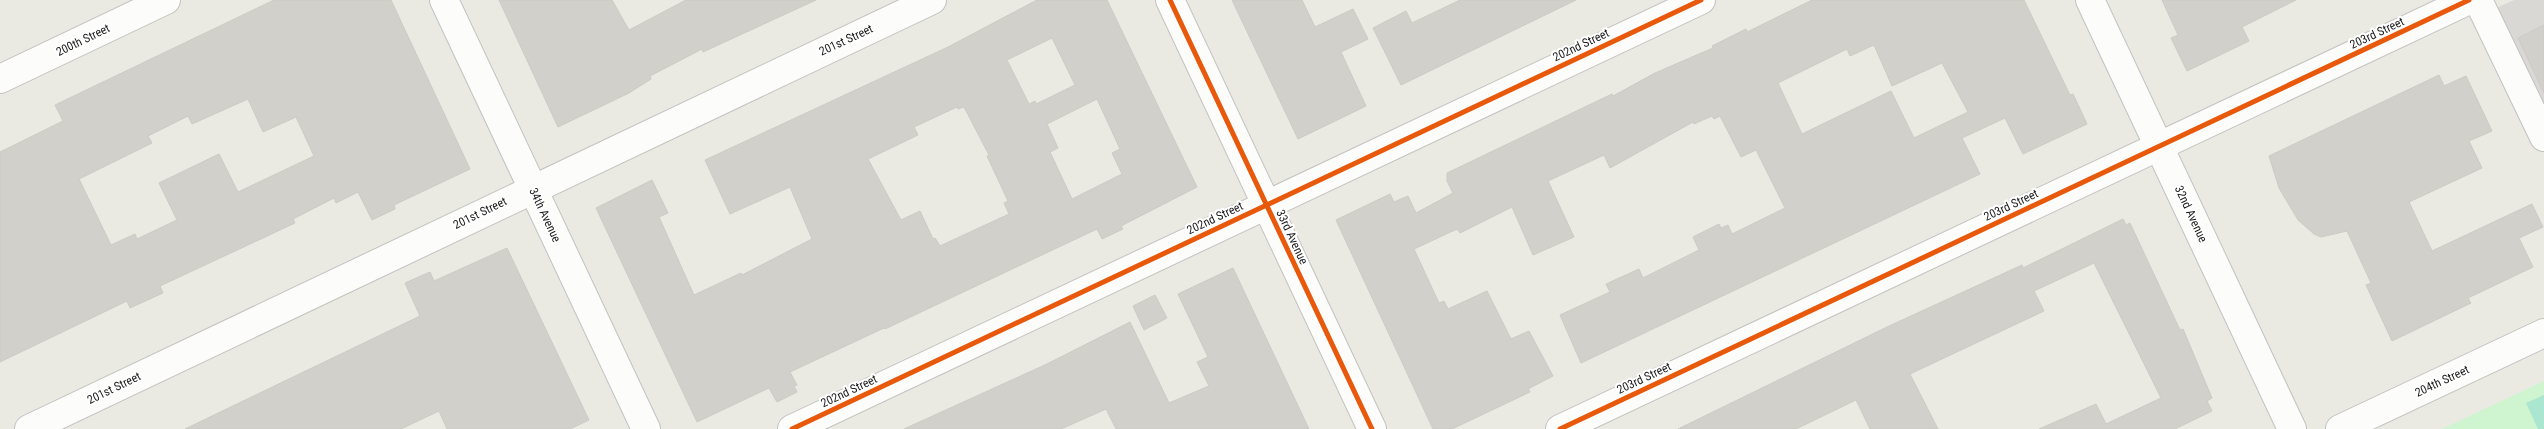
<svg xmlns="http://www.w3.org/2000/svg" width="2544" height="429" viewBox="0 0 2544 429" font-family="'Roboto Condensed',sans-serif">
<style>
.residential{fill:#d9d8d4}
.park{fill:#cef4d0}
.pitch{fill:#abe6d0}
.building{fill:#d2d0cb;stroke:#cdcac4;fill-rule:evenodd}
.lines{fill:none;stroke-linecap:round;stroke-linejoin:round}
.minor-casing{stroke:#c2c2bf;stroke-width:30}
.minor{stroke:#fcfcfb;stroke-width:28}
.cycleway-casing{stroke:#fff;stroke-width:8}
.cycleway{stroke:#e8590c;stroke-width:5}
.labels{text-anchor:middle;stroke-width:4;stroke-linejoin:round;paint-order:stroke}
.street-label{font-size:12px;fill:#1b1b1b;stroke:#fff}
</style>
<rect width="100%" height="100%" fill="#eae9e2"/>
<polygon class="residential" points="2514,0 2544,0 2544,124 2492,10"/>
<polygon class="park" points="2544,381 2544,429 2442,429"/>
<polygon class="pitch" points="2544,395 2544,429 2538,429 2526,403"/>
<g class="building">
<path d="M 274,0 L 391,0 L 470,169 L 394,205 L 395,209 L 372,220 L 358,192 L 336,203 L 334,198 L 293,219 L 295,223 L 160,286 L 163,293 L 130,308 L 127,301 L 0,362 L 0,152 L 63,121 L 55,105 ZM 248,99 L 263,132 L 296,117 L 314,156 L 238,192 L 219,154 L 159,183 L 177,220 L 137,239 L 135,234 L 111,245 L 79,179 L 152,143 L 148,136 L 188,116 L 192,124 Z"/>
<polygon points="499,0 612,0 629,30 686,0 816,0 703,52 702,49 650,76 651,79 629,93 558,127"/>
<path d="M 1037,0 L 1107,0 L 1197,187 L 1121,226 L 1123,229 L 1102,239 L 1097,229 L 885,329 L 884,328 L 790,372 L 797,385 L 794,386 L 797,392 L 777,402 L 769,388 L 697,422 L 596,208 L 652,180 L 668,213 L 659,217 L 694,295 L 741,273 L 742,275 L 812,239 L 790,187 L 730,214 L 705,160 L 948,47 ZM 1052,38 L 1075,85 L 1036,104 L 1035,101 L 1029,104 L 1007,60 ZM 1097,99 L 1120,149 L 1112,153 L 1122,174 L 1072,199 L 1050,152 L 1058,148 L 1047,124 ZM 957,107 L 958,109 L 964,107 L 989,155 L 987,156 L 1008,201 L 1004,203 L 1009,214 L 940,246 L 935,238 L 933,239 L 920,211 L 901,220 L 868,159 L 918,135 L 914,127 Z"/>
<polygon points="1232,0 1302,0 1315,27 1353,9 1368,39 1341,52 1366,106 1298,139"/>
<polygon points="1460,0 1576,0 1401,85 1373,28 1406,11 1412,23"/>
<path d="M 1812,0 L 2024,0 L 2070,95 L 2073,94 L 2087,124 L 2023,154 L 2005,118 L 1962,138 L 1980,174 L 1581,363 L 1560,315 L 1610,292 L 1606,284 L 1639,269 L 1643,278 L 1699,250 L 1693,237 L 1719,224 L 1721,228 L 1728,225 L 1732,234 L 1785,208 L 1756,150 L 1741,157 L 1720,116 L 1714,119 L 1712,116 L 1694,124 L 1693,122 L 1610,168 L 1604,155 L 1548,181 L 1574,237 L 1533,255 L 1512,207 L 1460,233 L 1457,229 L 1414,249 L 1439,303 L 1444,301 L 1448,309 L 1487,291 L 1511,339 L 1529,331 L 1553,376 L 1528,389 L 1530,392 L 1452,429 L 1433,429 L 1336,220 L 1390,194 L 1394,202 L 1408,196 L 1416,213 L 1453,193 L 1447,181 L 1447,173 L 1612,94 L 1613,96 L 1655,73 L 1713,48 L 1712,46 L 1746,29 L 1747,32 ZM 1874,45 L 1892,86 L 1942,63 L 1968,112 L 1914,138 L 1891,91 L 1802,134 L 1778,83 L 1847,49 L 1850,56 Z"/>
<polygon points="2162,0 2296,0 2242,27 2249,41 2187,71 2171,38 2178,35"/>
<polygon points="2544,25 2544,93 2518,38"/>
<polygon points="2439,75 2444,86 2466,76 2492,131 2469,141 2482,168 2409,202 2432,251 2532,204 2543,227 2519,238 2533,267 2468,298 2471,303 2392,341 2366,285 2371,283 2347,231 2321,237 2314,234 2298,220 2279,188 2269,156"/>
<polygon points="2123,219 2126,225 2130,223 2180,330 2183,329 2212,398 2207,401 2212,411 2175,429 2039,429 2096,404 2106,424 2161,398 2094,263 2034,291 2044,311 1910,374 1938,429 1870,429 1856,400 1796,429 1678,429 1887,327 2022,265 2023,268"/>
<polygon points="507,248 589,420 570,429 447,429 439,411 401,429 185,429 420,316 405,283 430,272 434,281"/>
<polygon points="1233,268 1309,429 1116,429 1106,409 1061,429 904,429 1047,364 1130,322 1169,403 1209,386 1197,362 1208,357 1178,294"/>
<polygon points="1155,295 1167,318 1144,330 1133,306"/>
</g>
<g class="lines">
<defs>
<g id="minor">
<polyline points="444,0 646,429"/>
<polyline points="1170,0 1372,429"/>
<polyline points="2090,0 2292,429"/>
<polyline points="2478,0 2544,137"/>
<polyline points="0,79 166,0"/>
<polyline points="29,429 932,0"/>
<polyline points="792,429 1701,0"/>
<polyline points="1560,429 2469,0"/>
<polyline points="2340,429 2544,333"/>
</g>
</defs>
<use href="#minor" class="minor-casing"/>
<use href="#minor" class="minor"/>
<defs>
<g id="cycleway">
<polyline points="1170,0 1372,429"/>
<polyline points="792,429 1701,0"/>
<polyline points="1560,429 2469,0"/>
</g>
</defs>
<use href="#cycleway" class="cycleway-casing"/>
<use href="#cycleway" class="cycleway"/>
</g>
<g class="labels">
<g class="street-label">
<text transform="translate(2377 33) rotate(-25)" y="4">203rd Street</text>
<text transform="translate(83 40) rotate(-26)" y="4">200th Street</text>
<text transform="translate(846 40) rotate(-25)" y="4">201st Street</text>
<text transform="translate(1581 45) rotate(-25)" y="4">202nd Street</text>
<text transform="translate(2011 205) rotate(-25)" y="4">203rd Street</text>
<text transform="translate(480 213) rotate(-26)" y="4">201st Street</text>
<text transform="translate(2191 214) rotate(65)" y="4">32nd Avenue</text>
<text transform="translate(545 215) rotate(65)" y="4">34th Avenue</text>
<text transform="translate(1215 218) rotate(-25)" y="4">202nd Street</text>
<text transform="translate(1292 237) rotate(65)" y="4">33rd Avenue</text>
<text transform="translate(1644 378) rotate(-25)" y="4">203rd Street</text>
<text transform="translate(2442 381) rotate(-25)" y="4">204th Street</text>
<text transform="translate(114 388) rotate(-26)" y="4">201st Street</text>
<text transform="translate(849 391) rotate(-25)" y="4">202nd Street</text>
</g>
</g>
</svg>
